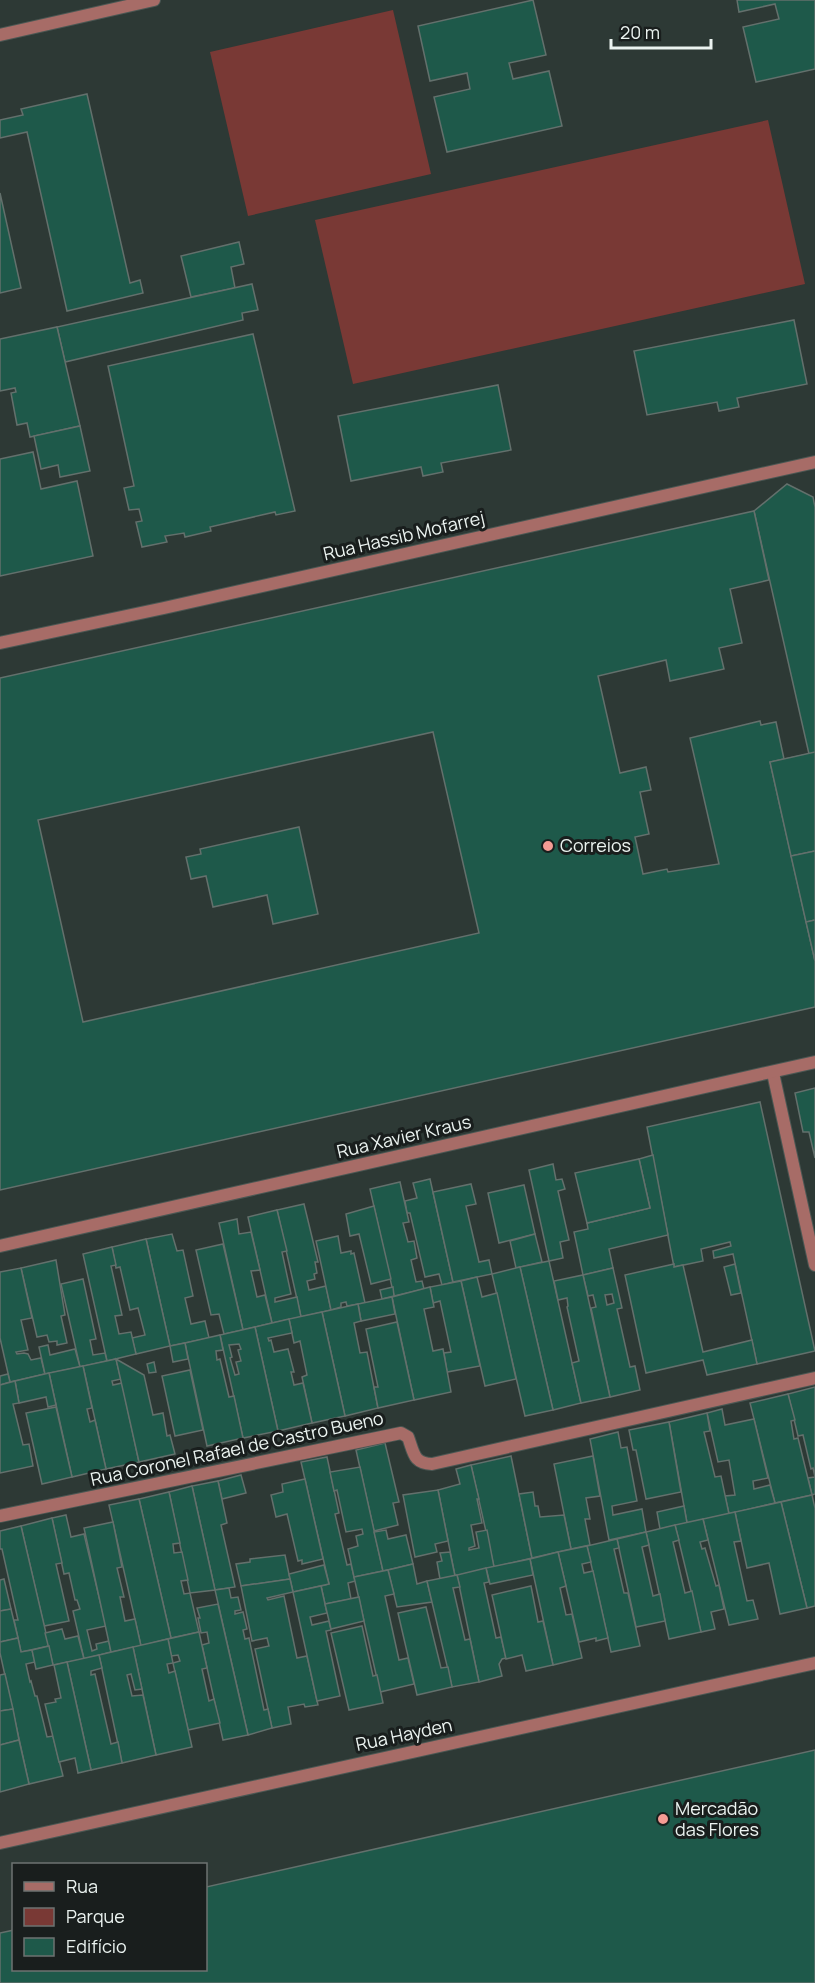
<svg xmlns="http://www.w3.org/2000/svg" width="815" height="1983" viewBox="0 0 815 1983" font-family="Manrope,sans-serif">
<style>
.green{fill:#793935}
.building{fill:#1e594a;stroke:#63706c;stroke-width:1.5;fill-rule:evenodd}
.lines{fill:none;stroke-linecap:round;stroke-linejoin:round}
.minor-casing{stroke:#4b5753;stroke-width:14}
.minor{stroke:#a76c67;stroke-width:12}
.poi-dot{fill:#f59c94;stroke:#191e1d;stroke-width:2}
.labels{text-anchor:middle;stroke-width:6;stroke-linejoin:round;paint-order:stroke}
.street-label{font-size:18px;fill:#ebf3f0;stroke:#191e1d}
.poi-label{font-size:18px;fill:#ebf3f0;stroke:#191e1d;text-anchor:start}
</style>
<rect width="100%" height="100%" fill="#2d3935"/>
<g class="green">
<polygon points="393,10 431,174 248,216 210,52"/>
<polygon points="768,120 805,284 353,384 315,220"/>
</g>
<g class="building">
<polygon points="533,0 546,55 509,63 513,79 549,71 562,126 447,152 434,97 470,89 467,73 430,81 418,26"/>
<polygon points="737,0 815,0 815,69 756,82 743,27 779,19 775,4 739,12"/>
<polygon points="87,94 130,283 140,280 143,293 67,311 27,132 0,138 0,120 23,115 21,109"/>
<polygon points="0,193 21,288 0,293"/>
<polygon points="239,242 244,264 231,267 235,288 191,297 181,256"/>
<polygon points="252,284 258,310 242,313 243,320 65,362 57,327"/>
<polygon points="794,320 807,384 737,398 739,407 719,411 717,402 647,415 634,351"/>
<polygon points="57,327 80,426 30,437 27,423 17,425 11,393 16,392 15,388 0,391 0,339"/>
<polygon points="253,334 295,511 276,515 275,512 210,527 211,531 185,537 184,533 165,536 167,542 142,547 136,522 142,521 139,509 129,510 124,488 134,486 108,366"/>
<polygon points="498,385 511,450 441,463 443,472 423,476 421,467 351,481 338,416"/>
<polygon points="80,426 90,471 60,477 58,465 41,469 34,436"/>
<polygon points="33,452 41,489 77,481 93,556 0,576 0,459"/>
<polygon points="787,484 813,497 815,507 815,851 791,856 770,762 809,754 754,511"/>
<path d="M 754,511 L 769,580 L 730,589 L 742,643 L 719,648 L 724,669 L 670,681 L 666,660 L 598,676 L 620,773 L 646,767 L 651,790 L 640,792 L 649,834 L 635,837 L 643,874 L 667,869 L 668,872 L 719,864 L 690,738 L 760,721 L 761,725 L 776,722 L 784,759 L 770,762 L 815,961 L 815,1007 L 0,1190 L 0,678 ZM 433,732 L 479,933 L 83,1022 L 38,820 Z"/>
<polygon points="815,752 815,851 791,856 770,762"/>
<polygon points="299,827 318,914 273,924 267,895 213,907 206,876 191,879 186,857 201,854 200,849"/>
<polygon points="815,851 815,920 806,922 791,856"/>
<polygon points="815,920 815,961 806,922"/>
<polygon points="815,1088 815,1158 809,1132 803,1132 795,1093"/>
<polygon points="760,1102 815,1351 757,1364 733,1254 714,1258 713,1251 731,1246 730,1242 701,1249 703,1261 674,1267 647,1127"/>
<polygon points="653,1155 668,1235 609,1249 613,1268 583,1275 574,1232 588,1229 587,1223 650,1208 639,1159"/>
<polygon points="639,1159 650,1208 587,1223 575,1173"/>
<polygon points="553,1164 556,1180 562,1179 565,1189 558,1191 569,1240 560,1242 563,1258 549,1261 529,1170"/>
<polygon points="430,1179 453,1282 442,1285 439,1274 425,1277 410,1213 407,1213 405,1201 417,1198 413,1183"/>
<polygon points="400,1182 409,1222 403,1223 408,1242 414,1241 417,1258 411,1260 416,1282 422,1281 424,1289 394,1296 370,1189"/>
<polygon points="471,1184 476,1204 466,1206 479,1262 489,1260 492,1274 453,1282 433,1192"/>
<polygon points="524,1185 535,1234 499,1243 488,1193"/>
<polygon points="304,1204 318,1262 315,1262 317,1273 314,1274 315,1279 307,1281 309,1290 326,1286 331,1310 301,1317 277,1210"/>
<polygon points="374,1206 391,1279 371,1284 359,1234 350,1236 346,1214"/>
<polygon points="277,1210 287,1251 282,1252 291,1294 275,1298 275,1302 297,1297 301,1317 272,1323 248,1217"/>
<polygon points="237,1219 239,1234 251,1232 260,1270 251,1271 257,1297 265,1295 272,1323 243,1330 219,1223"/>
<polygon points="172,1234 177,1251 183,1250 193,1296 185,1298 191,1324 205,1321 209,1338 170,1346 146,1239"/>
<polygon points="535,1234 542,1262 516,1268 510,1241"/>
<polygon points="338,1236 341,1253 351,1251 351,1254 354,1253 365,1303 347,1306 346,1302 341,1303 341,1307 331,1310 316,1241"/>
<polygon points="146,1239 170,1346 136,1354 132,1338 145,1335 138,1308 130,1310 120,1267 116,1268 112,1247"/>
<polygon points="223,1244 243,1330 224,1334 219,1314 211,1315 196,1250"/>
<polygon points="112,1247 116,1265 111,1266 122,1315 115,1316 119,1334 131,1332 136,1354 107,1361 83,1254"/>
<polygon points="56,1260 65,1315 61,1316 67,1343 57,1345 57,1341 49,1342 47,1335 37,1337 21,1268"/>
<polygon points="549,1261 581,1403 553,1410 520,1267"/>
<polygon points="674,1264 674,1267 683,1265 703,1352 752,1340 757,1364 707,1375 703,1360 646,1373 625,1275"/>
<polygon points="735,1264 741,1293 731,1295 724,1267"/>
<polygon points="520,1267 553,1410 525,1416 492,1274"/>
<polygon points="21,1268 32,1318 21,1320 28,1350 16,1352 17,1354 24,1353 28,1354 31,1360 41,1358 45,1374 10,1382 0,1338 0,1272"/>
<path d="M 613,1268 L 622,1308 L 617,1309 L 630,1367 L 635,1366 L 640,1390 L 610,1397 L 591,1308 L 596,1307 L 593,1295 L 588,1296 L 583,1275 ZM 612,1294 L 614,1303 L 607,1305 L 605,1295 Z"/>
<polygon points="583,1275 610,1397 581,1403 572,1363 579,1361 567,1307 568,1306 567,1298 558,1300 554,1281"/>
<polygon points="477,1277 482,1297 497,1293 516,1379 485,1386 461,1281"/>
<polygon points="83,1279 96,1339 90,1340 93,1355 105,1353 107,1361 80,1367 61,1284"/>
<polygon points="461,1281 480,1366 447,1372 444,1353 451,1352 440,1301 433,1303 430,1287"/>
<polygon points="393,1287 394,1296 382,1299 380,1290"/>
<polygon points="430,1287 434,1307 424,1309 433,1351 443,1349 451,1392 414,1400 392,1297"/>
<polygon points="392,1297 395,1314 361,1321 358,1304"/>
<polygon points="358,1304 361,1321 354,1323 360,1353 367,1352 378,1408 345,1416 322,1312"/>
<polygon points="322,1312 345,1416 312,1423 302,1377 307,1375 300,1341 294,1343 289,1319"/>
<polygon points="289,1319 292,1333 268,1338 269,1341 271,1340 274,1352 288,1349 294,1372 291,1372 294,1385 303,1383 312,1423 278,1431 255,1327"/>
<polygon points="397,1322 414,1400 378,1408 374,1387 378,1387 366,1329"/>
<path d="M 255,1327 L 278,1431 L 243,1438 L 220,1335 ZM 239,1344 L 241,1349 L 238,1350 L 241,1361 L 236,1362 L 239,1374 L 235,1375 L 230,1358 L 232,1357 L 229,1345 Z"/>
<polygon points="220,1335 223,1350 216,1351 217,1360 220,1359 229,1397 234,1396 243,1438 207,1446 185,1343"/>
<polygon points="185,1343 188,1359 173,1362 170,1346"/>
<polygon points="48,1345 50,1355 75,1349 80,1367 45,1374 39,1347"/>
<polygon points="116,1359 121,1379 112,1381 113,1385 122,1383 139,1462 106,1469 83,1366"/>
<polygon points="116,1359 144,1375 153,1415 163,1413 167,1436 170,1435 175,1454 139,1462"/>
<polygon points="154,1362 156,1372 149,1373 147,1364"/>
<polygon points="83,1366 92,1408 87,1409 90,1422 95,1420 106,1469 72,1477 49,1373"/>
<polygon points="190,1370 203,1430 175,1436 162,1376"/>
<polygon points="49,1373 56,1405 48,1407 46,1397 19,1403 15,1381"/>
<polygon points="8,1374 10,1382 0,1385 0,1376"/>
<polygon points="15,1381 19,1403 13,1404 23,1445 29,1444 33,1466 0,1473 0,1385"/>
<polygon points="815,1387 815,1494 812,1495 808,1478 815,1477 813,1468 811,1469 803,1435 798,1436 788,1394"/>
<polygon points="788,1394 795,1420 791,1421 794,1439 798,1438 812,1495 775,1503 750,1403"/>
<polygon points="56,1407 72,1477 42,1484 26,1413"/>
<polygon points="722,1409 725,1425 754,1419 768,1478 753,1481 754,1489 770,1485 775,1503 729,1514 725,1496 735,1495 729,1460 718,1462 707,1413"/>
<polygon points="707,1413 710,1431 704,1432 715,1477 721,1476 729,1514 687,1523 669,1422"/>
<polygon points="669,1422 681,1492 646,1499 636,1450 633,1450 629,1430"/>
<polygon points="618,1432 621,1448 627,1447 637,1501 612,1506 613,1515 642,1509 646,1532 609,1540 590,1439"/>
<polygon points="385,1443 399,1502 393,1503 398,1525 374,1531 356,1450"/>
<polygon points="511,1456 532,1558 494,1567 471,1465"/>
<polygon points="593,1456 600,1496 586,1498 590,1519 585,1519 590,1545 571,1549 554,1464"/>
<polygon points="327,1457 339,1513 335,1514 347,1565 351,1564 355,1581 348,1583 351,1599 325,1604 321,1586 329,1584 301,1462"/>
<polygon points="471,1465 479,1499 477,1499 482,1523 471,1525 475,1546 469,1548 469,1550 479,1548 476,1532 487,1530 494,1567 455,1576 438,1490 460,1484 456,1469"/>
<polygon points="360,1467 383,1571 354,1577 348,1549 358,1546 356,1536 363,1534 362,1529 346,1532 337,1490 334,1491 330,1472"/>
<polygon points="241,1475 246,1493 222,1499 218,1481"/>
<polygon points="305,1479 323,1559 302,1564 302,1560 298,1561 287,1514 276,1517 271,1495 283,1492 282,1484"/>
<polygon points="218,1481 227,1523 221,1525 235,1587 215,1590 192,1486"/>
<polygon points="192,1486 215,1590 190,1593 169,1492"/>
<polygon points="438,1490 448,1541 435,1544 437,1552 415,1557 403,1495"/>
<polygon points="169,1492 180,1543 173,1544 174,1553 182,1552 188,1580 181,1581 184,1594 190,1593 199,1632 171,1638 139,1499"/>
<polygon points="533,1492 535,1506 538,1506 540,1517 564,1515 571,1549 532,1558 519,1494"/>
<polygon points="812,1495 815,1508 815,1606 807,1608 781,1502"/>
<polygon points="139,1499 171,1638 141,1646 109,1505"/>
<polygon points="781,1502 807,1608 780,1614 769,1563 747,1568 735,1512"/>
<polygon points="684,1506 687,1523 660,1529 657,1512"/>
<polygon points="735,1512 741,1541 734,1542 747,1601 753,1600 758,1619 729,1625 703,1519"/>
<polygon points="66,1515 71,1537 84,1534 106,1626 87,1630 92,1651 97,1649 96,1644 109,1641 111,1652 84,1659 73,1611 80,1609 77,1600 75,1600 69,1573 64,1574 52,1518"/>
<polygon points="52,1518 62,1563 56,1564 69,1621 44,1626 21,1526"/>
<polygon points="703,1519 708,1540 700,1542 702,1549 705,1548 716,1586 719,1585 724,1609 711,1612 715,1629 701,1632 675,1525"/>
<polygon points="113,1522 122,1567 117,1568 124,1597 120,1597 125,1621 135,1619 141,1646 111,1652 84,1528"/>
<polygon points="675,1525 679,1540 673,1542 685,1593 692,1591 701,1632 669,1639 646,1532"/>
<polygon points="21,1526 49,1646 21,1652 14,1620 18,1620 2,1549 0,1549 0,1531"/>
<polygon points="386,1530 388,1539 406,1535 413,1564 383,1571 374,1532"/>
<polygon points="646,1532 649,1545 642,1547 653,1596 660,1594 665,1621 636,1627 617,1539"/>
<polygon points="617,1539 619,1548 614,1549 624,1593 628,1593 640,1646 611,1652 587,1546"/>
<polygon points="587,1546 591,1562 582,1564 584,1573 593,1571 608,1638 596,1641 596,1638 579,1642 558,1552"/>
<polygon points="450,1552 455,1576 440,1579 437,1562 442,1561 440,1553"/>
<polygon points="558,1552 566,1586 560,1588 566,1615 572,1614 582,1658 553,1665 530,1559"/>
<polygon points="285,1555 290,1579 241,1586 236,1564 250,1562 250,1559"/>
<polygon points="530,1559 533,1575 490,1584 486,1568"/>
<polygon points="413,1564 417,1584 427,1581 432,1602 397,1607 388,1570"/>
<polygon points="324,1565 329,1584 293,1592 289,1574"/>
<polygon points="486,1568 489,1582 484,1583 496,1638 501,1637 506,1658 502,1659 499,1664 502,1676 479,1682 457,1575"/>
<polygon points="388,1570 394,1594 385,1596 399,1660 408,1658 414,1684 380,1692 354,1577"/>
<polygon points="457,1575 460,1587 453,1588 465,1640 470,1639 479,1682 452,1687 427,1581"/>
<polygon points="4,1579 11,1609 0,1611 0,1580"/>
<polygon points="290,1579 293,1592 267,1598 268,1600 284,1596 297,1658 307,1656 318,1705 305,1707 304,1704 288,1707 291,1724 272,1728 255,1649 269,1646 267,1638 252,1641 241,1586"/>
<polygon points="321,1586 327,1613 310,1617 312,1625 329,1621 331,1630 326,1631 340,1696 317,1701 293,1592"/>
<polygon points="531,1586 538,1622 543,1621 553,1665 526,1671 522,1655 506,1659 492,1595"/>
<polygon points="229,1588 231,1598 238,1597 241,1610 235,1611 235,1614 243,1612 247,1629 243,1630 245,1639 249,1638 264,1710 268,1709 272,1728 248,1735 215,1590"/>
<polygon points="359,1597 364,1621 331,1629 325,1604"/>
<polygon points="218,1604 248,1735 223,1740 202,1645 209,1643 207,1632 201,1633 198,1618 200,1618 197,1608"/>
<polygon points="426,1607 441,1668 448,1667 452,1687 417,1695 398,1613"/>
<polygon points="11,1609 18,1638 0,1642 0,1611"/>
<polygon points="362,1626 373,1676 377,1675 383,1703 349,1710 331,1633"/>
<polygon points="62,1629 65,1639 78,1636 84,1659 53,1665 45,1633"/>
<polygon points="199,1632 207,1668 202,1669 209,1701 214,1699 220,1723 188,1730 173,1663 180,1661 178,1655 171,1656 168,1639"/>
<polygon points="18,1638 21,1652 32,1650 35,1662 26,1664 30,1682 31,1681 35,1696 37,1696 47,1737 53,1736 63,1776 29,1784 0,1653 0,1642"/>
<polygon points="168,1639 173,1663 167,1664 169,1673 175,1671 192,1747 156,1755 133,1647"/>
<polygon points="49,1646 53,1665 36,1669 32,1650"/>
<polygon points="133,1647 142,1689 135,1690 131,1674 127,1675 132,1696 143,1695 156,1755 122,1763 99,1655"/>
<polygon points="99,1655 102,1668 91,1671 91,1675 95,1674 111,1744 118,1742 122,1763 91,1770 67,1662"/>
<polygon points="67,1662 91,1770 78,1773 75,1758 59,1762 45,1704 56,1702 55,1699 61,1698 54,1665"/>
<polygon points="5,1674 13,1709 0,1711 0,1675"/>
<polygon points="13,1709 19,1740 0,1745 0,1711"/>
<polygon points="19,1740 29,1784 0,1792 0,1745"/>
<polygon points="815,1750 815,1983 0,1983 0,1933 14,1930 14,1970 206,1970 206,1887"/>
</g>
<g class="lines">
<defs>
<g id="minor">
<polyline points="0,35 154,0"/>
<polyline points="0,643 164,608 815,462"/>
<polyline points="773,1073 815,1265"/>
<polyline points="0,1246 815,1062"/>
<path d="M 0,1516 L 401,1433 L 408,1437 C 414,1453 413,1463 432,1464 L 815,1378"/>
<polyline points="0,1843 815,1663"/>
</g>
</defs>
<use href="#minor" class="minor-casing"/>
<use href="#minor" class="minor"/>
</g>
<g class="poi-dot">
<circle cx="548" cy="846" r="6"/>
<circle cx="663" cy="1819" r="6"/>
</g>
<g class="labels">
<g class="street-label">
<text transform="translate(404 536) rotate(-13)" y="6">Rua Hassib Mofarrej</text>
<text transform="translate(404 1137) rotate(-13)" y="6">Rua Xavier Kraus</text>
<text transform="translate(237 1449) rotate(-12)" y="6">Rua Coronel Rafael de Castro Bueno</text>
<text transform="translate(404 1735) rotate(-12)" y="6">Rua Hayden</text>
</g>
<g class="poi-label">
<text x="560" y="852">Correios</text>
<text x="675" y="1815">Mercadão<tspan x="675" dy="21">das Flores</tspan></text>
</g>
</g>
<rect x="12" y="1863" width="195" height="108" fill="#191e1d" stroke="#6d7371" stroke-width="1.5"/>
<rect x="24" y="1882" width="30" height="9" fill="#a76c67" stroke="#6d7371" stroke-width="1.5"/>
<text x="66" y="1893" font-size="18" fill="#ebf3f0">Rua</text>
<rect x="24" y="1908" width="30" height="18" fill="#793935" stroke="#6d7371" stroke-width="1.5"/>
<text x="66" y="1923" font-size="18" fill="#ebf3f0">Parque</text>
<rect x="24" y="1938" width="30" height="18" fill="#1e594a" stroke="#6d7371" stroke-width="1.5"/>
<text x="66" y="1953" font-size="18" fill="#ebf3f0">Edifício</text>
<path d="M611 39v9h100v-9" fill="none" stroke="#ebf3f0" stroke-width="3"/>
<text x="620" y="39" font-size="18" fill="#ebf3f0" stroke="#191e1d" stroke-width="4.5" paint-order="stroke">20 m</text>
</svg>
